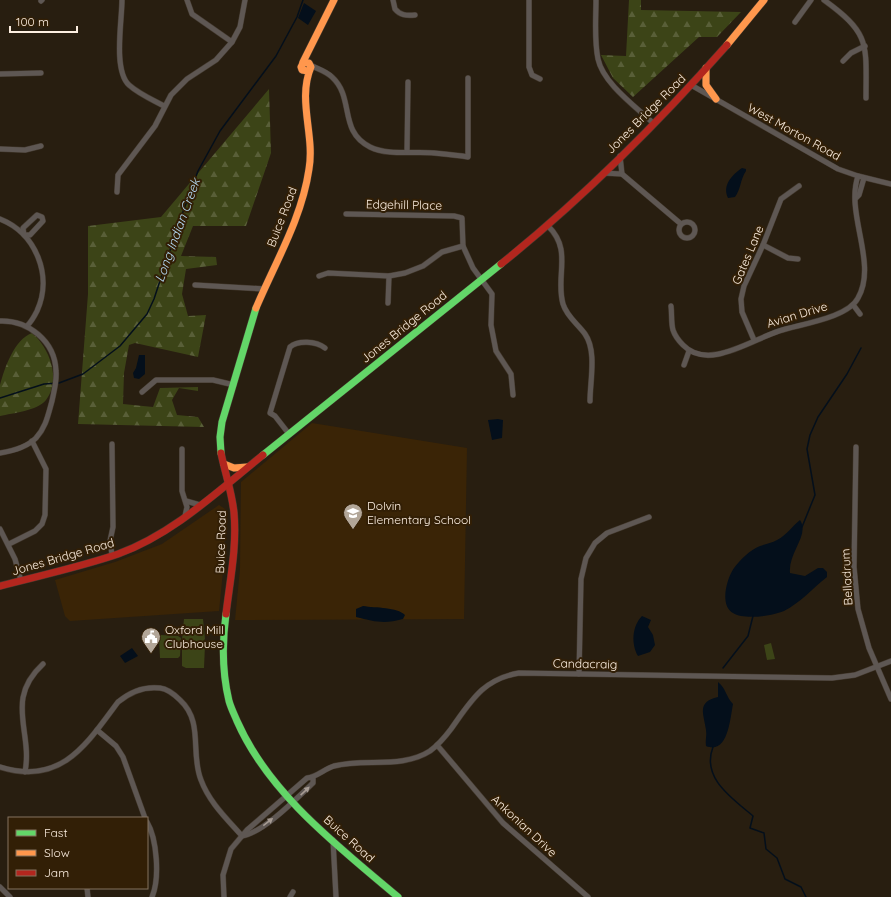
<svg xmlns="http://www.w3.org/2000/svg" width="891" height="897" viewBox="0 0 891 897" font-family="Quicksand,sans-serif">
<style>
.built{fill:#3a2406}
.forest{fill:url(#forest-firs)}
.pitch{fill:#3c4417}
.water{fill:#040f1b}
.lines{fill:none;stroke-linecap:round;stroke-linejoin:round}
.stream{stroke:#040f1b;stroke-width:1.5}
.street-casing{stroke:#443a2f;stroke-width:6}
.fast-casing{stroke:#443a2f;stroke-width:8}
.slow-casing{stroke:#443a2f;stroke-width:8}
.jam-casing{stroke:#443a2f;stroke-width:8}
.street{stroke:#5e5753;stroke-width:5}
.fast{stroke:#63d668;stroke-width:7}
.slow{stroke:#ff974d;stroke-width:7}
.jam{stroke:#b3261e;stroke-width:7}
.oneway{fill:#a69b93}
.labels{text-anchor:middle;stroke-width:4;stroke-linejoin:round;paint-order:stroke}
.street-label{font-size:12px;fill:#fdefe1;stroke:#321f06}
.poi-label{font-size:12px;fill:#fdefe1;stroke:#321f06;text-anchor:start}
.water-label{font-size:13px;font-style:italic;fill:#b5dbf6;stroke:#321f06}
</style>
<defs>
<pattern id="forest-firs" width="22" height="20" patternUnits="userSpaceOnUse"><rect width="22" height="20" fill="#3c4417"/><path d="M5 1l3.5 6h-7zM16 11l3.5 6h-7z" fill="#595f38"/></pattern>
</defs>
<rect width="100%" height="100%" fill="#281e10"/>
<g class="built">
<polygon points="312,423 467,448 464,619 235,620 240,569 241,482"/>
<polygon points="219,505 225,509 224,561 219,611 70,621 65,616 55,580 115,562 162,544"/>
</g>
<g class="forest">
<polygon points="629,0 641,0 641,10 741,12 717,37 699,37 633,97 613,78 601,55 626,56"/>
<polygon points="269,89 271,153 246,226 193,226 181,256 216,257 217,265 186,269 182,294 188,316 206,315 198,357 135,343 129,345 124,373 123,404 153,407 160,388 198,387 198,391 179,388 172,400 177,415 198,417 204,427 78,424 88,294 88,226 161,217"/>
<path d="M 32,333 C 49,347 62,380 46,400 C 37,411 13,413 0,416 C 0,406 0,394 0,385 C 5,367 14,340 32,333 Z"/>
</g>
<g class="pitch">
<polygon points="184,619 203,619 205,639 203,641 184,642 182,639"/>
<polygon points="161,635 178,636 181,638 180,656 178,658 160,658 159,638"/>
<polygon points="771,643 775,659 767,660 764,645"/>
<polygon points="184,644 205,645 204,668 186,668 182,666 182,646"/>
</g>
<g class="water">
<polygon points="304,3 316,11 308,25 298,18"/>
<path d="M 742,168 L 746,169 L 746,171 C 740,180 741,189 735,197 L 728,198 C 722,185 732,175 742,168 Z"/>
<polygon points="139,355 145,355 145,374 139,379 134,378 133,373 136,368"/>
<polygon points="498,419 503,420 502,438 492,440 488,420"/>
<path d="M 800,520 C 810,535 788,552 790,573 L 805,576 L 818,568 L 823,568 L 827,572 L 827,577 C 813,588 800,603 784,611 C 772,616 744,620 733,613 C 719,605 727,578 734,568 C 740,560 750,550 760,546 C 765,544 772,543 777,540 C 787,535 792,526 800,520 Z"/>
<path d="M 363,606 C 376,608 397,607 405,615 L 403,619 C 385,624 375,622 356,617 L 356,609 Z"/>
<path d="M 642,616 L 651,620 L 648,627 L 653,635 L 655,645 L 650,652 L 638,656 C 631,644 632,626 642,616 Z"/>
<polygon points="132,648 138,656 125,663 120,656"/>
<path d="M 718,682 C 726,688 726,697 733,704 C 730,719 728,755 706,746 C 705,741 707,735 706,730 C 704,714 696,702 718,697 Z"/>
</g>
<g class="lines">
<g class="stream">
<polyline points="0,398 44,384 59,383 83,374 120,346 147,314 154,299 180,220 198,171 220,131 276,56 297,17 303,0"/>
<polyline points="802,527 815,495 807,449 810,435 818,417 847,374 861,348"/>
<polyline points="723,668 748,636 753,616"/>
<path d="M 713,747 C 701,778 732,798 753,816 L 750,828 L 764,833 L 766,849 L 777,858 L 785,879 L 801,887 L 806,897"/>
</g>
<defs>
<g id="street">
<path d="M 122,0 C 122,21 113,70 129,85 C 139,94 153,100 164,106"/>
<polyline points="187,0 192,14 232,42"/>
<path d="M 393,0 L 395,9 C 400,15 406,16 415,15"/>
<polyline points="529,0 529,67 532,75 540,79"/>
<path d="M 596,0 C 596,19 594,40 598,59 C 603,83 635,106 653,123"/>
<path d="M 824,0 C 871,34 866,44 866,98"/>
<polyline points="41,1 42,0"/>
<polyline points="795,22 811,0"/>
<polyline points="843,61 851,53 865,46"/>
<path d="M 310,65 C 318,69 326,71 332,77 C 355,98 338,131 370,147 C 388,156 414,151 434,153 C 445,154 457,155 468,157 L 468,78"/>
<polyline points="0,74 41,73"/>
<polyline points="691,85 838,169 858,176 891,184"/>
<polyline points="0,149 25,150 41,146"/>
<polyline points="407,152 408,82"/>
<polyline points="603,173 622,174 620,156"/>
<polyline points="622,174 681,224"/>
<polyline points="117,192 118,175 155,126 171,95 187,79 216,60 232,42 240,27 245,0"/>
<polyline points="856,198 859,195 864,178"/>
<polyline points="346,214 454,216 462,218 463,246 473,268 492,294 491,325 496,351 511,374 513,395"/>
<polygon points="37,215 42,217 43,221 30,235 24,235 23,228"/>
<path d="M 0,219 C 36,233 53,276 37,311 C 34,317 31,322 27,326"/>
<circle cx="687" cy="230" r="8"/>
<path d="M 548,226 C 573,250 555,276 563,304 C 567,317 578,324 585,334 C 597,351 590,381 590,401"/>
<polyline points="763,245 788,258 798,259"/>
<polyline points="319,276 328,273 389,276 405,273 423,266 442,252 463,246"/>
<polyline points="195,285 265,289"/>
<polyline points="388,303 389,276"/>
<path d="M 671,306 C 672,314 671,323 673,330 C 675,336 679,341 683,345 C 708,371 751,340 779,331 C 800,324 848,318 858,298 C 878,263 845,214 858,176"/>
<polyline points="854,306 860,314"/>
<path d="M 0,321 C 28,320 55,341 56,371 C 57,381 54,391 52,401 C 48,415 46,427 36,438 C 27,447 13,451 0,453"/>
<polyline points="754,340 742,312 741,299 744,286 763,245 781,199 799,186"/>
<polyline points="684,365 689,351"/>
<polyline points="142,392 156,380 213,380 234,385"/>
<path d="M 289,434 L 275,416 L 270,413 L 290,347 C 298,340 316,341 325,348"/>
<polyline points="112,444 113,527 110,541 112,555"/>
<polyline points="856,447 854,567 858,609 869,648 891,699"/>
<polyline points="182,449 182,491 187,507 185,516"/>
<polyline points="186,501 200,505"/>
<polyline points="0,529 15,559 21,581"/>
<polyline points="9,544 35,531 42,524 45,515 46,469 32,441"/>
<polyline points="579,674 581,579 586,558 595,543 607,533 649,517"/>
<polyline points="97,730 116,746 123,757 145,818"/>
<polyline points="437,745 503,823 588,897"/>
<path d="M 0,767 C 61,786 86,745 118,702 C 130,692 143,686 160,688 C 168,689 174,694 180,700 C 204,722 190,753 201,780 C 209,802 227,819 242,836"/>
<path d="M 25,772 C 33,731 4,700 43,664"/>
<path d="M 147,822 C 157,839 160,878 152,897"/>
<path d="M 242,836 C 263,833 297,798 313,783 L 313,777"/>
<polyline points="333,840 336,897"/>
<polyline points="0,887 10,897"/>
<polyline points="87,888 88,897"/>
<path d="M 224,897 L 223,875 L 231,849 L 247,830 L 307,778 C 317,777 324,769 334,766 C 365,758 402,769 430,751 C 438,745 445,737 451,729 C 471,701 483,679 519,673 L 832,678 L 855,675 L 891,661"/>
<polyline points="290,897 293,892"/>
</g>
<g id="fast">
<polyline points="221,453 220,437 222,422 256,308"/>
<polyline points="263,455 501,264"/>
<path d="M 226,614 C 222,643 222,672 229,701 C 231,708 234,714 237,721 C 269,794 339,847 398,897"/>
</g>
<g id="slow">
<polyline points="727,45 764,0"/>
<polyline points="303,62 334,0"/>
<polyline points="706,68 706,85 716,99"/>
<path d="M 256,308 C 275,263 302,218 309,169 C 315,135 297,100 311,67 L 309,63 L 303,63 L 301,67 L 302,70 L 308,71"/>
<polyline points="224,464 234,468 247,467"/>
</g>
<g id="jam">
<path d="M 501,264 C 582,199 658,123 727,45"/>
<path d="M 221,453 C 225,473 232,492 234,513 C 237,547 230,580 226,614"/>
<path d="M 0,586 C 38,576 80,567 118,554 C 173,534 218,491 263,455"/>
</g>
</defs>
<use href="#street" class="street-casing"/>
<use href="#fast" class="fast-casing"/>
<use href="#slow" class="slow-casing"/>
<use href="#jam" class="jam-casing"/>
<use href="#street" class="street"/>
<use href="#fast" class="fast"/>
<use href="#slow" class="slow"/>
<use href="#jam" class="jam"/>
</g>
<defs><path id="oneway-solid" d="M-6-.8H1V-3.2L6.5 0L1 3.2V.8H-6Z"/></defs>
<g class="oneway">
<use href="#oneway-solid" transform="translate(305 791) rotate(-43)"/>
<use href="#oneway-solid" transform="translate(268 822) rotate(-38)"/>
</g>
<defs>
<symbol id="school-pin" viewBox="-11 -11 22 30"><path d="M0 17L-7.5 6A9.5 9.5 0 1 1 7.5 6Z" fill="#b2a698" stroke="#321f06"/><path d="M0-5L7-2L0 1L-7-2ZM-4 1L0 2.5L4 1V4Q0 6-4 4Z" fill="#fff"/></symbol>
<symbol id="civic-pin" viewBox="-11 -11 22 30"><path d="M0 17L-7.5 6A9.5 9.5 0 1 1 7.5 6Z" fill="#b2a698" stroke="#321f06"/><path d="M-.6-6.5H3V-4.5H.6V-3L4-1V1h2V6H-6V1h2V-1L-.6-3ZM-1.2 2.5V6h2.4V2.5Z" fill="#fff"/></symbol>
</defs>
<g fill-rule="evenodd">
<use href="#school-pin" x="342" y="502" width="22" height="30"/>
<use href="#civic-pin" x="140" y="626" width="22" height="30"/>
</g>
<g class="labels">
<g class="street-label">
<text transform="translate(646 114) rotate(-45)" y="4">Jones Bridge Road</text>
<text transform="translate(794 132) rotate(29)" y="4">West Morton Road</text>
<text transform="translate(404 205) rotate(1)" y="4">Edgehill Place</text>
<text transform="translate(282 217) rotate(-69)" y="4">Buice Road</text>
<text transform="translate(748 255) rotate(-67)" y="4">Gates Lane</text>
<text transform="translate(797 315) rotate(-17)" y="4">Avian Drive</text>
<text transform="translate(404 327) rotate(-39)" y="4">Jones Bridge Road</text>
<text transform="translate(221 542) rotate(-88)" y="4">Buice Road</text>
<text transform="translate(63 557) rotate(-16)" y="4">Jones Bridge Road</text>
<text transform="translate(847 577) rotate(-93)" y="4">Belladrum</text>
<text transform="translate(585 664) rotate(1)" y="4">Candacraig</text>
<text transform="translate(524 826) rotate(43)" y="4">Ankonian Drive</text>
<text transform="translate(349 839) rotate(42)" y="4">Buice Road</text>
</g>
<g class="poi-label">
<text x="367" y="510">Dolvin<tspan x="367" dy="14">Elementary School</tspan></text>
<text x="165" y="634">Oxford Mill<tspan x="165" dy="14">Clubhouse</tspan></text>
</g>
<g class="water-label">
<text transform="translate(177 230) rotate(-70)" y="5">Long Indian Creek</text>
</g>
</g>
<rect x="8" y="817" width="140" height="72" fill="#321f06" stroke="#83725e"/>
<rect x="16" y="830" width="20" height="6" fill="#63d668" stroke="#83725e"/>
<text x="44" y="837" font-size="12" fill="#fdefe1">Fast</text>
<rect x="16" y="850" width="20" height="6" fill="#ff974d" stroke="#83725e"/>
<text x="44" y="857" font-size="12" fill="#fdefe1">Slow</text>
<rect x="16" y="870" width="20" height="6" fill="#b3261e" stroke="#83725e"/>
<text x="44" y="877" font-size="12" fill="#fdefe1">Jam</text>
<path d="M10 26v6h67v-6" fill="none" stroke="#fdefe1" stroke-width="2"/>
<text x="16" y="26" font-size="12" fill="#fdefe1" stroke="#321f06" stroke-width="3" paint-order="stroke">100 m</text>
</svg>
